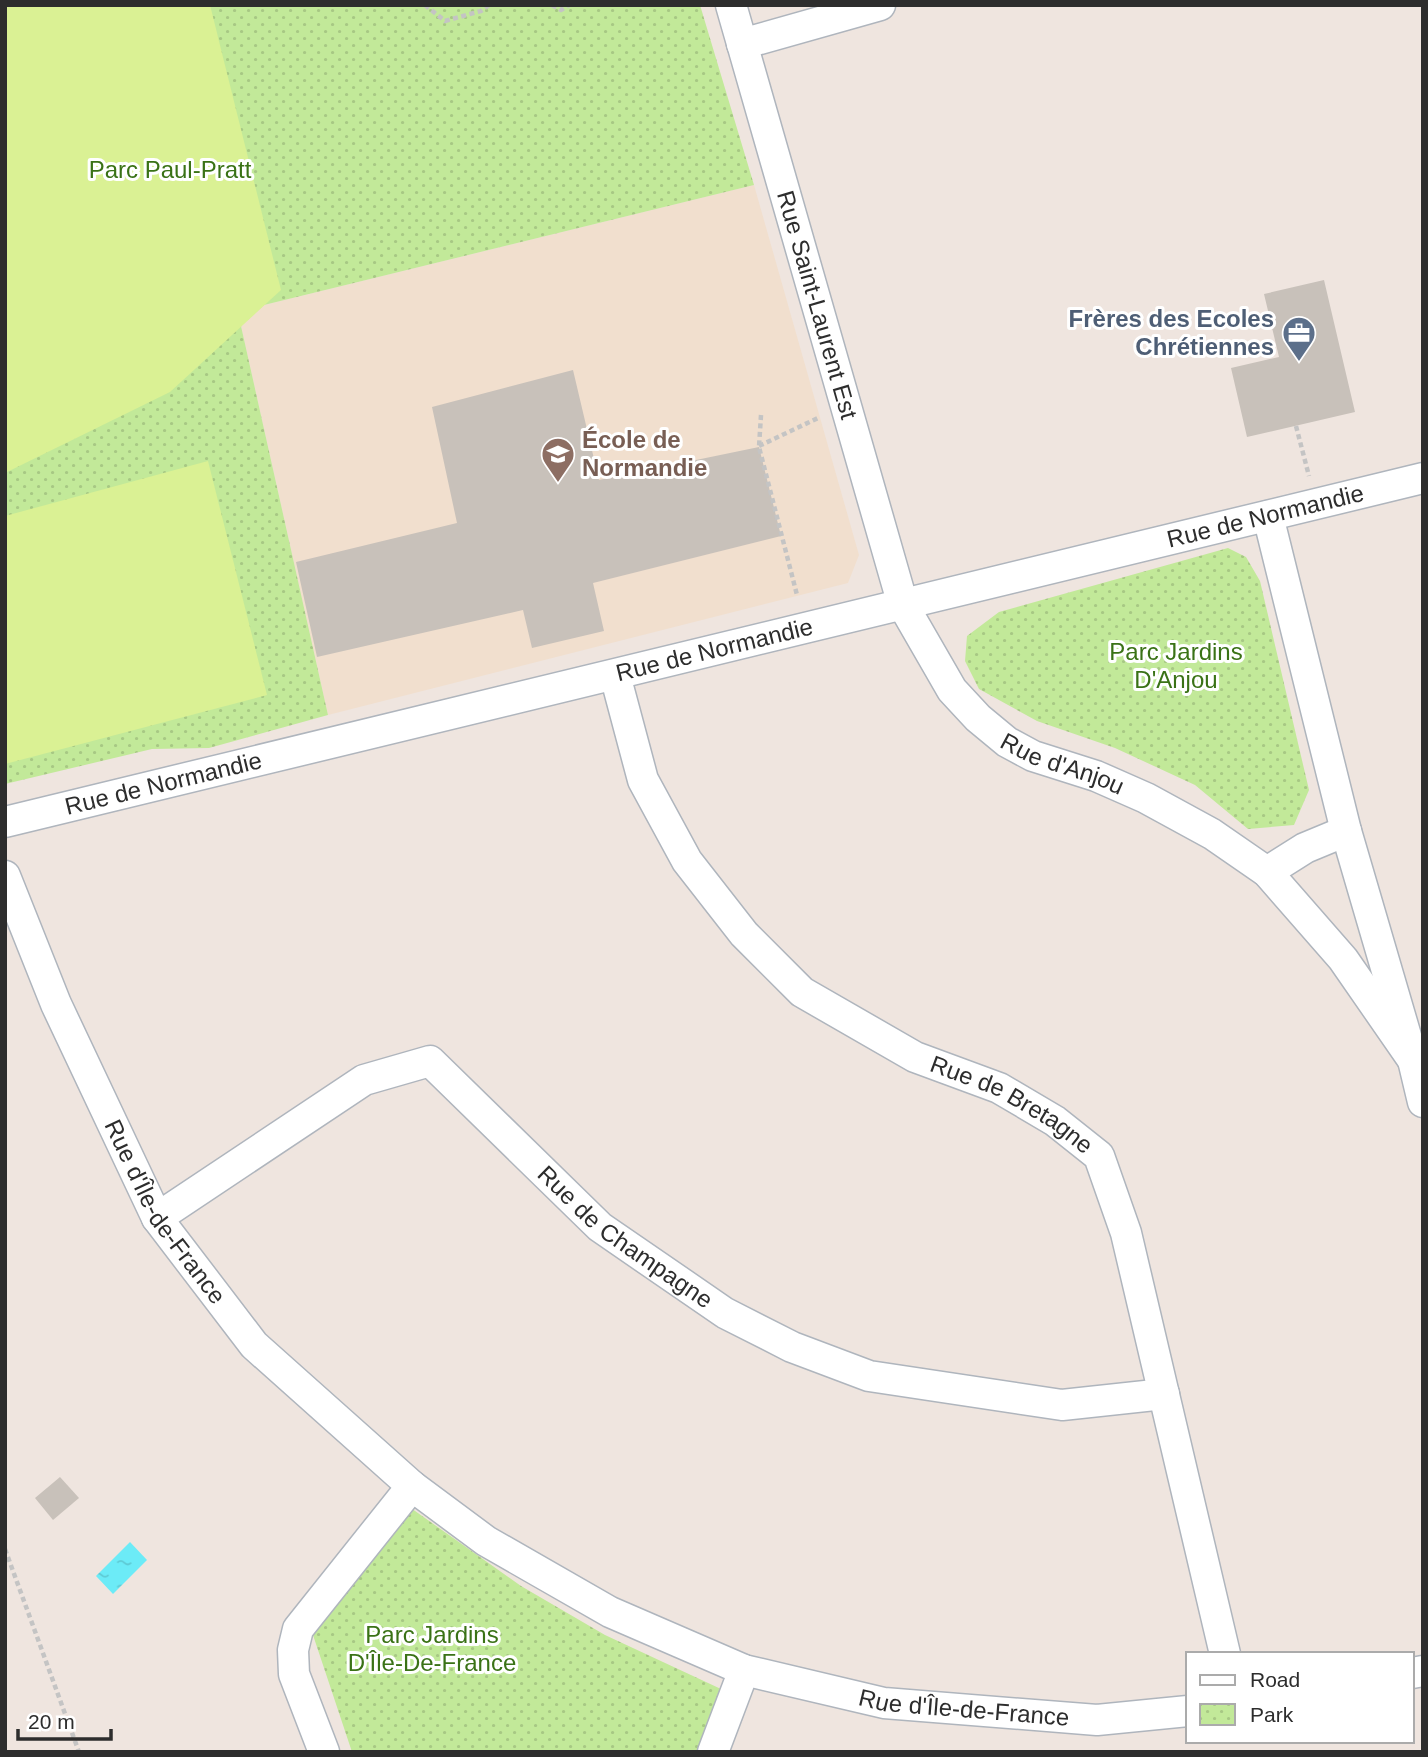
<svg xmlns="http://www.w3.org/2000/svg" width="1428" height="1757" viewBox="0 0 1428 1757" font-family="Helvetica,sans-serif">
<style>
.education{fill:#f1dfce}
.park{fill:url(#park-dots)}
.pitch{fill:#daf194}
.water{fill:url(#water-ripples)}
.building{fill:#c8c1ba}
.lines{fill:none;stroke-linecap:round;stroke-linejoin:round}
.minor-casing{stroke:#afb5bd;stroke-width:33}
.path{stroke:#c4c4c4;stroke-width:4.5;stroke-dasharray:5 3.5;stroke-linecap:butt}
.minor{stroke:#fff;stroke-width:30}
.labels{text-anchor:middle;stroke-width:6;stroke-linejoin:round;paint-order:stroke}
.park-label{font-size:24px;fill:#3a7216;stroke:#fff}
.street-label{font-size:24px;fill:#2d2d2d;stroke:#fff}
.service-label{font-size:24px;font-weight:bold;fill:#4e5e75;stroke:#fff;text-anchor:end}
.education-label{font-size:24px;font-weight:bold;fill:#785e54;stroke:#fff;text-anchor:start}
</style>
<defs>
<pattern id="park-dots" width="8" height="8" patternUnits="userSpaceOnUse" patternTransform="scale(1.75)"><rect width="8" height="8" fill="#c2e999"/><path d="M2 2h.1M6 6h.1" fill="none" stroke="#a7c884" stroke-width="1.8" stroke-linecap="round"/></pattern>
<pattern id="water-ripples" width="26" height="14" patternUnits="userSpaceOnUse" patternTransform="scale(1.75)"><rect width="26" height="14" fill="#6cebf7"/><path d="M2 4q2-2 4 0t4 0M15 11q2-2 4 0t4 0" fill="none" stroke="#5ecad4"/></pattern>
</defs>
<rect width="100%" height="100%" fill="#efe5df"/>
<polygon class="education" points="754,185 859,555 848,583 328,715 241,326 264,305"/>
<g class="park">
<polygon points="5,5 700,5 754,185 264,305 241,326 328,715 209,748 152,749 5,784"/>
<polygon points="1228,548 1246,557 1260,581 1309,790 1294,825 1248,829 1195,785 1115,748 1037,721 979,689 965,661 967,636 999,612"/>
<polygon points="408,1506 521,1586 605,1635 721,1689 696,1752 352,1752 313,1635"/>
</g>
<g class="pitch">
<polygon points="5,5 210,5 281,290 170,392 5,473"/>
<polygon points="208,461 267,695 5,764 5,516"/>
</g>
<polygon class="water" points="130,1542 147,1560 113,1594 96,1576"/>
<g class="building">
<polygon points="1324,280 1355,412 1247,437 1231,368 1279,357 1264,294"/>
<polygon points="573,370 599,480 759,447 781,536 593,583 604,631 532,648 523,610 317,657 296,562 457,523 432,407"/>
<polygon points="60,1477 79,1498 53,1520 35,1498"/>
</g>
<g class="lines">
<defs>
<g id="minor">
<path id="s1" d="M 731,5 L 903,605 L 952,690 L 978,718 L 1007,742 L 1033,756 L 1096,776 L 1146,798 L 1212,834 L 1267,872 L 1343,959 L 1413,1060"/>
<polyline points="742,44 880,5"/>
<polyline points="1268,516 1346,831 1413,1060 1423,1102"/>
<path id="s2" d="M 615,675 L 643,780 L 687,861 L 744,934 L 802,992 L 915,1057 L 999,1088 L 1055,1121 L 1099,1156 L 1126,1233 L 1225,1654"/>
<path id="s3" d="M 5,822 L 1423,478"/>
<polyline points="1267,872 1305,848 1346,831"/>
<path id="s4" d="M 5,876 L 56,1004 L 157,1218 L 254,1345 L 412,1486 L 486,1541 L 610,1612 L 744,1670 L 884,1703 L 1097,1720 L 1188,1711"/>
<path id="s5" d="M 157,1218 L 364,1080 L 430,1061 L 600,1227 L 725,1313 L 792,1347 L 869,1376 L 1062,1405 L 1164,1394"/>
<polyline points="1412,1673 1423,1671"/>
<polyline points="324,1752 294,1674 293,1650 298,1629 412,1486"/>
<polyline points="713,1752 744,1670"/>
</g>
</defs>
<use href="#minor" class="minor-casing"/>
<g class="path">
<polyline points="425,5 445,21 481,11 489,5"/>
<polyline points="552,5 561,10 569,5"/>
<polyline points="761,415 759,447 797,595"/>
<polyline points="1296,426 1309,476"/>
<polyline points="759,446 818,418"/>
<polyline points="5,1549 79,1752"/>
</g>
<use href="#minor" class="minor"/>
</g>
<defs>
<symbol id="office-pin" viewBox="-11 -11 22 30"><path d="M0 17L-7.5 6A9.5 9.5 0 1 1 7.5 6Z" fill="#5c6f8a" stroke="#fff"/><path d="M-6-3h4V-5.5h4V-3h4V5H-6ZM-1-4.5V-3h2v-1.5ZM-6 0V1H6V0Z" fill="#fff"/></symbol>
<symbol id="school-pin" viewBox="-11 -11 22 30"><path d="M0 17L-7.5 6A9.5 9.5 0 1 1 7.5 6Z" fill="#8d6e63" stroke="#fff"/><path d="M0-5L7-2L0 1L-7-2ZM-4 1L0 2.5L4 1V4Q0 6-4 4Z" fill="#fff"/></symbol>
</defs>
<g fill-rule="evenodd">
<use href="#office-pin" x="1280" y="314" width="38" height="52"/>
<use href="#school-pin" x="539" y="435" width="38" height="52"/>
</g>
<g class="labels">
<g class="park-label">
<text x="170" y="178">Parc Paul-Pratt</text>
<text x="1176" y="660">Parc Jardins<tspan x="1176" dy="28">D'Anjou</tspan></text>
<text x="432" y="1643">Parc Jardins<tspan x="432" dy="28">D'Île-De-France</tspan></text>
</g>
<g class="street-label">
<text dy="8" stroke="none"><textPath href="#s1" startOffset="312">Rue Saint-Laurent Est</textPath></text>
<text dy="8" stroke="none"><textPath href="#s3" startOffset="1297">Rue de Normandie</textPath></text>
<text dy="8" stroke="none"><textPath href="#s3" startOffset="730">Rue de Normandie</textPath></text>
<text dy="8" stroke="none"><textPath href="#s1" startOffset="858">Rue d'Anjou</textPath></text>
<text dy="8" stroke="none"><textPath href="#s3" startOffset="163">Rue de Normandie</textPath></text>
<text dy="8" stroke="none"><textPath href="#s2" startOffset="614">Rue de Bretagne</textPath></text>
<text dy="8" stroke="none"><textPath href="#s4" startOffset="373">Rue d'Île-de-France</textPath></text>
<text dy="8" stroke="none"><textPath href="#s5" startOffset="581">Rue de Champagne</textPath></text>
<text dy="8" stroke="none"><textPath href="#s4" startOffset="1351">Rue d'Île-de-France</textPath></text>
</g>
<g class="service-label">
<text x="1274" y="327">Frères des Ecoles<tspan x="1274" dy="28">Chrétiennes</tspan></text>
</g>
<g class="education-label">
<text x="582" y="448">École de<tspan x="582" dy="28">Normandie</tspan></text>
</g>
</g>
<rect width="1428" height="1757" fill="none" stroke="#2d2d2d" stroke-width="14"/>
<rect x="1186" y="1652" width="228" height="91" fill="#ffffff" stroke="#ababab" stroke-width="2"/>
<rect x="1200" y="1675" width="35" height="10" fill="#ffffff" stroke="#ababab" stroke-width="2"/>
<text x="1250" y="1687" font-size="21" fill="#2d2d2d">Road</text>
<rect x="1200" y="1704" width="35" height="21" fill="url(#park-dots)" stroke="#ababab" stroke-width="2"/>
<text x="1250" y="1722" font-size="21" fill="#2d2d2d">Park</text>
<path d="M18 1729v10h93v-10" fill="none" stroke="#2d2d2d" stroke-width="3.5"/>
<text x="28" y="1729" font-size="21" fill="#2d2d2d" stroke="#ffffff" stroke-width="5" paint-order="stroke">20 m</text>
</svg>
